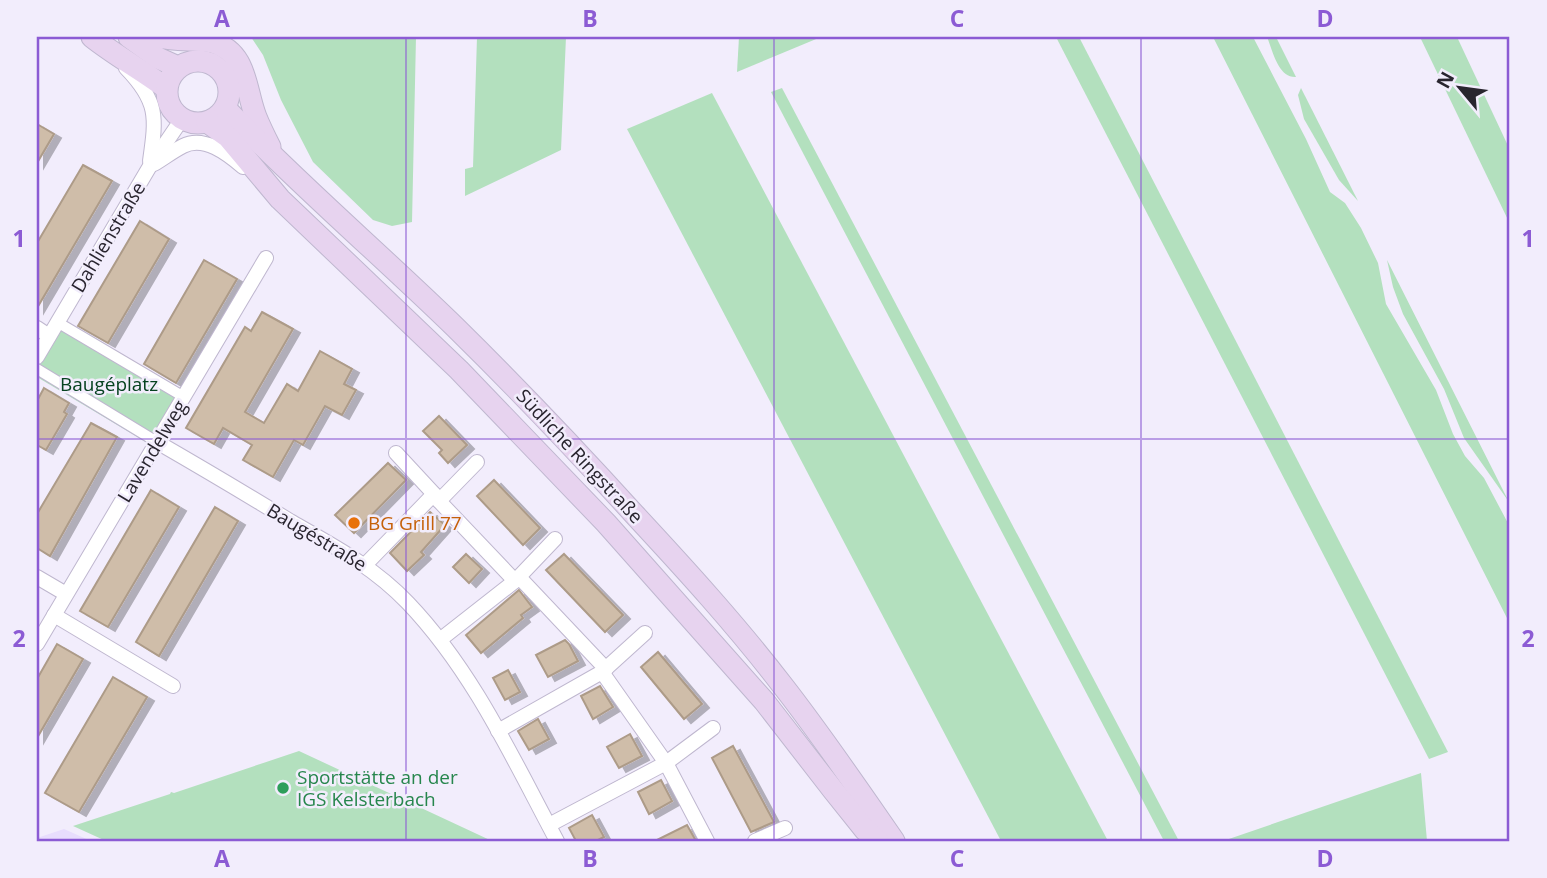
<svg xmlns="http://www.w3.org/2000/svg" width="1547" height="878" viewBox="0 0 1547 878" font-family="'Open Sans',sans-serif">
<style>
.built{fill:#e8ddfd}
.green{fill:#b3e0be}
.building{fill:#cfbda9;stroke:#ad9b88;stroke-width:2;filter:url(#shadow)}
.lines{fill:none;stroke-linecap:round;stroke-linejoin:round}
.pedestrian-casing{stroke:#bfb7cf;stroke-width:12}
.minor-casing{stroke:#bfb7cf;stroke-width:16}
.secondary-casing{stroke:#bfb7cf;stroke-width:23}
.pedestrian{stroke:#fff;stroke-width:10}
.minor{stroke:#fff;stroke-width:14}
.secondary{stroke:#e7d3ef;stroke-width:21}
.grid{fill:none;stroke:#8c5bd4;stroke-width:2;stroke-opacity:0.55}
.food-dot{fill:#e8710a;stroke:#f2edfc;stroke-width:2.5}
.leisure-dot{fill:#2e9e5b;stroke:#f2edfc;stroke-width:2.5}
.labels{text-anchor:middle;stroke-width:5;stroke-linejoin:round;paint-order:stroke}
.street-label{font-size:19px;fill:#29252f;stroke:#f2edfc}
.park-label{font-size:19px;fill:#064220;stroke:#f2edfc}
.food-label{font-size:19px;fill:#c56008;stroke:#f2edfc;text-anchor:start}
.leisure-label{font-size:19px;fill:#27864d;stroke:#f2edfc;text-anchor:start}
.neatline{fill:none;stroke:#8c5bd4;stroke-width:2.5}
.grid-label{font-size:23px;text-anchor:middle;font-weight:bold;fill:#8c5bd4}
</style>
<defs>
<filter id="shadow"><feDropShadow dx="7" dy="4" stdDeviation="0" flood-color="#0004"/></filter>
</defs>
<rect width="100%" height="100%" fill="#f2edfc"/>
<polygon class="built" points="64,829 91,841 37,841 37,838"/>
<g class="green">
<polygon points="251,37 416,37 412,222 392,226 373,220 313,162 281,100 263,55"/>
<polygon points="477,37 566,37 561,150 465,196 465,169 473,167"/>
<polygon points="739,37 821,37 737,72"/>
<polygon points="1056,37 1079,37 1448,752 1429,759"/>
<polygon points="1213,37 1253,37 1306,139 1330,192 1345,203 1361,228 1378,263 1386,304 1436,390 1453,434 1465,456 1484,478 1510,527 1510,624"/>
<path d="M 1267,37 L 1276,37 L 1296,77 C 1278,78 1273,51 1267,37 Z"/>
<polygon points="1420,37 1457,37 1510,150 1510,224"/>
<polygon points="782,88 1179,841 1164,841 771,92"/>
<polygon points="1301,88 1358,201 1339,180 1304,119 1298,95"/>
<polygon points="712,93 1108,841 1001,841 627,129"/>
<polygon points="1387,260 1509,502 1464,438 1444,389 1403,314 1393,287"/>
<polygon points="65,323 180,392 149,444 37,377 37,370"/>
<polygon points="299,751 492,841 106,841 73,826 170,794 171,792 174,793"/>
<polygon points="1421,773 1427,841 1223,841"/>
</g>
<g class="building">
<polygon points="37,124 54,134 37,163"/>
<polygon points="83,165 112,181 37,308 37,243"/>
<polygon points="140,221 169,239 108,343 78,326"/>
<polygon points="204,260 237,279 176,383 144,364"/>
<polygon points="262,312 293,329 245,412 264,423 287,384 298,391 320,351 352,369 344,384 356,390 342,415 325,406 303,445 294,440 273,477 243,460 252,445 223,428 214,444 186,428 245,327 251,331"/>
<polygon points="44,388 69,403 64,412 67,414 46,450 37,445 37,401"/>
<polygon points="439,416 467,445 448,463 439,453 442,450 423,431"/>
<polygon points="91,423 117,437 50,556 37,548 37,514"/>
<polygon points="388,463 406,480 354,533 335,515"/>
<polygon points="494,480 540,528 523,545 477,496"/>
<polygon points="151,490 179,507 108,627 80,611"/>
<polygon points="215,507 238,521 159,656 136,642"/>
<polygon points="430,512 445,525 421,552 424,555 407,571 390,553"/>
<polygon points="466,554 482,569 469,583 453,567"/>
<polygon points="564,554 623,615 605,632 546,570"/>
<polygon points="519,590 532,607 521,615 523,618 481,653 466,635"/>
<polygon points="565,640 569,644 578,661 548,677 536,655"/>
<polygon points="57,644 83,659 37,738 37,679"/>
<polygon points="658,652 702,704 684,719 641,667"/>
<polygon points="508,670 520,692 505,700 493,678"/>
<polygon points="113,677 147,697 79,812 45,793"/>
<polygon points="600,686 613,707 593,719 581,696"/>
<polygon points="538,719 549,739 529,750 518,731"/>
<polygon points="630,734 642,756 619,768 607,747"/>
<polygon points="733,746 774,822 751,832 712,758"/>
<polygon points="661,780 672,801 649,814 638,792"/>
<polygon points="592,815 604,837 596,841 576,841 569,828"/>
<polygon points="687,825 696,841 655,841"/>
</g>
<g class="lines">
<defs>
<g id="pedestrian">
<polyline points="57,322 184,397"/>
<polyline points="37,369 157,442"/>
</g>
<g id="minor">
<path d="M 126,68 C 159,102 156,118 150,161"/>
<path d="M 154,164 C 164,158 173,151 183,146 C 204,135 228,154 243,167"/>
<polyline points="37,328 49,336"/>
<polyline points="37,357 150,166 182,119"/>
<path d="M 157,442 C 202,468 246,494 290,521 C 332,545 374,567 408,603 C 473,671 513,759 557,841"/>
<polyline points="396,453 434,494 439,501 515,581"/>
<polyline points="439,501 477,462"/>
<polyline points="365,565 434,494"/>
<polyline points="37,577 66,594"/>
<polyline points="519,577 606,669"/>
<polyline points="54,615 173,686"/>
<polyline points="441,639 515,581 555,539"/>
<polyline points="37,644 266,258"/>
<polyline points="602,672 645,633"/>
<polyline points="498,731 602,672 666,763 707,841"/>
<polyline points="549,825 666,763 713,728"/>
<polyline points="755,841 785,828"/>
</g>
<g id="secondary">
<path d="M 92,37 C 116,56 142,70 166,88"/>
<polyline points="129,37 158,58 178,67"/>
<path d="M 159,37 C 177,42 195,38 212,42 C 248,52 245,90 256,117 C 260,127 265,137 270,147"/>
<circle cx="198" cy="92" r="31"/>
<path d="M 225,108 C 298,184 379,253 455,327 C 516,387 576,450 634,514 C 686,570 737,626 783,686 C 822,736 858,789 894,841"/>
<polyline points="207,122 228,137 280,199 459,370 606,523 764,701 833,790 865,830 878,841"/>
</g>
</defs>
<use href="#pedestrian" class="pedestrian-casing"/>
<use href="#minor" class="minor-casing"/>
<use href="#secondary" class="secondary-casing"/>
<use href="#pedestrian" class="pedestrian"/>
<use href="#minor" class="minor"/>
<use href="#secondary" class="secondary"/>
</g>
<path class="grid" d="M 406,37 L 406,841M 774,37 L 774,841M 1141,37 L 1141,841M 37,439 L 1510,439"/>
<circle class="food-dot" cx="354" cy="523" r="7"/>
<circle class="leisure-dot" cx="283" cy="788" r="7"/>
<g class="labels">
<g class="street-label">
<text transform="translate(108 237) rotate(-59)" y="7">Dahlienstraße</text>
<text transform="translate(152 451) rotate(-59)" y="7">Lavendelweg</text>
<text transform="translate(580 456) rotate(47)" y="7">Südliche Ringstraße</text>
<text transform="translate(317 537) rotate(31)" y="7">Baugéstraße</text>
</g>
<g class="park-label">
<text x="109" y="391">Baugéplatz</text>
</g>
<g class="food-label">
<text x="368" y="530">BG Grill 77</text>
</g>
<g class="leisure-label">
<text x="297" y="784">Sportstätte an der<tspan x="297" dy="22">IGS Kelsterbach</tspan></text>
</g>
</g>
<rect width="1547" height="878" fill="none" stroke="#f2edfc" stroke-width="77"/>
<g transform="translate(1460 88) rotate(299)" stroke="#f2edfc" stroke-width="5" paint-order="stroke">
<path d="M0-5L12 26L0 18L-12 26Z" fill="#29252f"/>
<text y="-10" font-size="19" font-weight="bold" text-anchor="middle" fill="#29252f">N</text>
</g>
<rect x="38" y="38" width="1470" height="802" class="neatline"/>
<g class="grid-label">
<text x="222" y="27">A</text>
<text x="590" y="27">B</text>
<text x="957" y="27">C</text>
<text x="1325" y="27">D</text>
<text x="19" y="247">1</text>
<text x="1528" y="247">1</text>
<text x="19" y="647">2</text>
<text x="1528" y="647">2</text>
<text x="222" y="867">A</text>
<text x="590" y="867">B</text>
<text x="957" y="867">C</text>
<text x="1325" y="867">D</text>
</g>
</svg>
